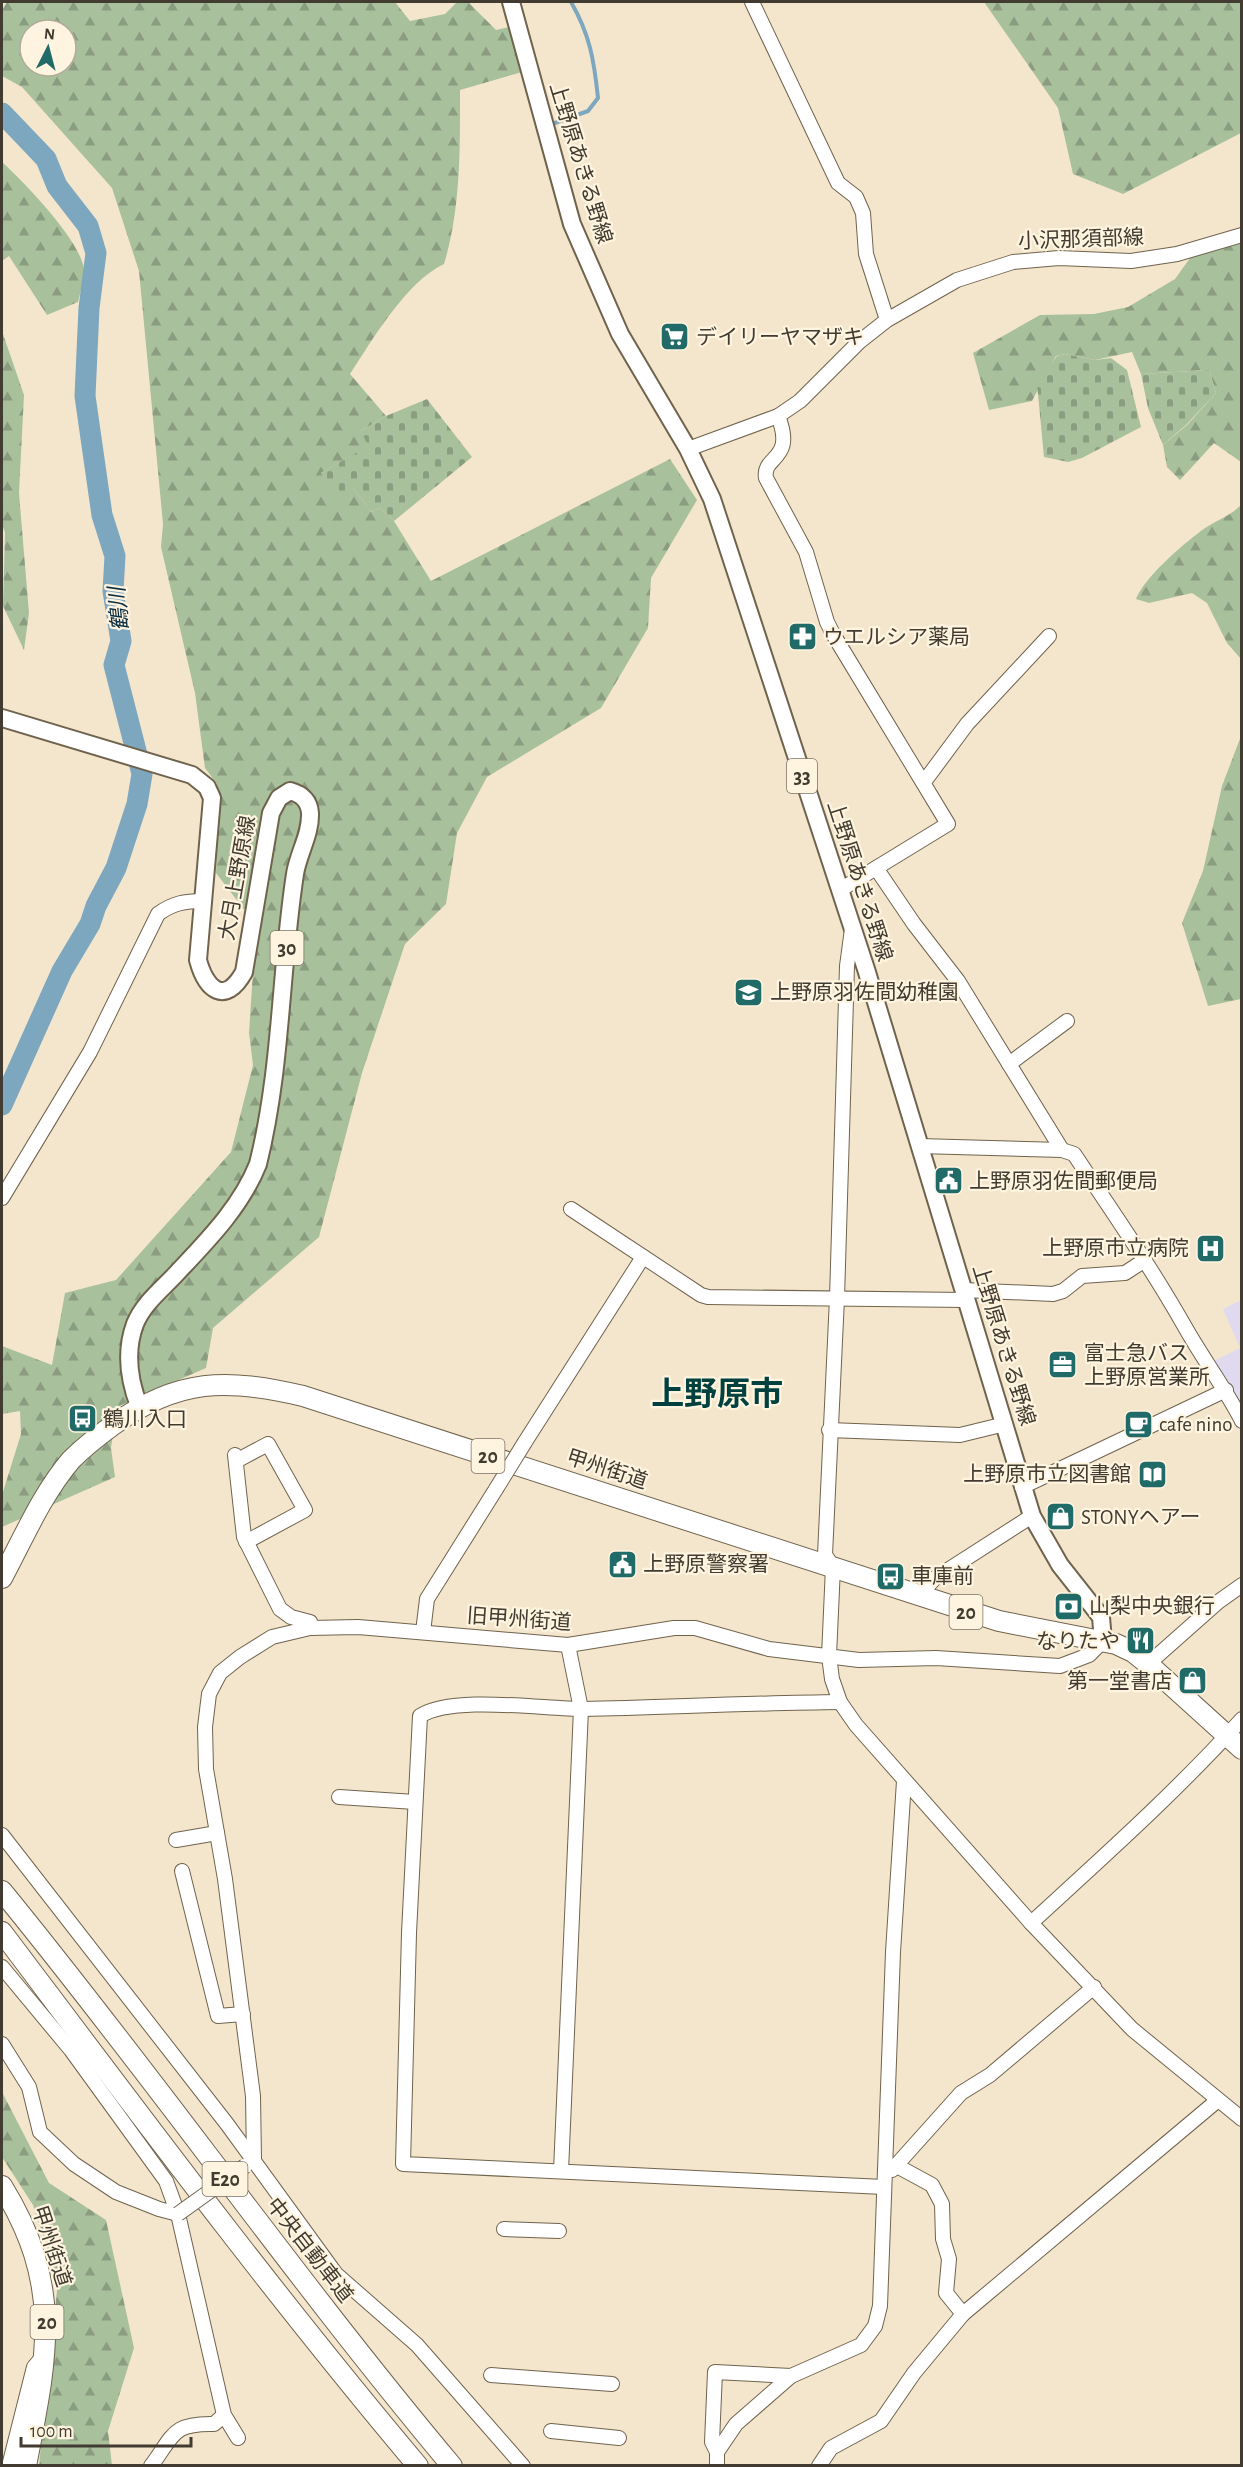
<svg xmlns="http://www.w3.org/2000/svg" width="1243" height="2467" viewBox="0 0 1243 2467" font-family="'Alegreya Sans','Noto Sans JP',sans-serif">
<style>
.education{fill:#dfdaf0}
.forest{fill:url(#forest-firs);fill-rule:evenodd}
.cemetery{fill:url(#cemetery-stones)}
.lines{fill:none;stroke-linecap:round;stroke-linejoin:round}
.stream{stroke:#7da6bf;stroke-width:4}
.river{stroke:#7da6bf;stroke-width:21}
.minor-casing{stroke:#70634d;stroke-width:16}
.major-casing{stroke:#70634d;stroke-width:20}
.highway-casing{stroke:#70634d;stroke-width:22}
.minor{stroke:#fff;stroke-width:14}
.major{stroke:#fff;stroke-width:16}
.highway{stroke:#fff;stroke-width:20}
.minor-bridge-casing{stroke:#70634d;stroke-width:16;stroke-linecap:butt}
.minor-bridge{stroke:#fff;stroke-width:14}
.labels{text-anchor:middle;stroke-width:4.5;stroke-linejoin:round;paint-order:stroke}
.shield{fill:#fff4df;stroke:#7a7265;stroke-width:1.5}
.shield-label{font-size:20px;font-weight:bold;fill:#413b31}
.street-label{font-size:21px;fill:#413b31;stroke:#fff4df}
.poi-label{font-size:21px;fill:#413b31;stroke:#fff4df;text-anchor:start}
.water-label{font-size:22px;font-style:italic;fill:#0b2e41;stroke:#fff4df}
.town-label{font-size:33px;font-weight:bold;fill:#00413f;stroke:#fff4df}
</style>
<defs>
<pattern id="forest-firs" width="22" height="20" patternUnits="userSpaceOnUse" patternTransform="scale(1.5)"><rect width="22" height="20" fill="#a9c09c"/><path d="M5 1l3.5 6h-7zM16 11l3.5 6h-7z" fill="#8b9d80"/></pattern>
<pattern id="cemetery-stones" width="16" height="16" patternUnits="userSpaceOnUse" patternTransform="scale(1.5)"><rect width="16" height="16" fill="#a9c09c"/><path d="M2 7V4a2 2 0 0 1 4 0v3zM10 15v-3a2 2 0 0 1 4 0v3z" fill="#8b9d80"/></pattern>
</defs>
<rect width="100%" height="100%" fill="#f4e6cd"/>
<polygon class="education" points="1241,1300 1241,1410 1214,1361 1240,1348 1223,1309"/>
<g class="forest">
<path d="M 7,2 L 395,2 L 410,21 L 445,14 L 457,2 L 468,2 L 496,30 L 517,25 L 529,70 L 460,90 C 460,148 461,208 444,264 C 406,282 373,339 350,374 L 386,416 L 361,431 L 369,446 L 321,473 L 353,488 L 371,512 L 380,508 L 394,521 L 431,581 L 670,459 L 697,500 L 651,578 L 648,628 L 601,708 L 487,777 L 457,833 L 446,904 L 405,944 L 362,1073 L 319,1237 L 213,1328 L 206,1368 L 117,1407 L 111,1448 L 115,1477 L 2,1527 L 2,1495 L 21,1434 L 20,1411 L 2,1414 L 2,1346 L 52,1365 L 65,1293 L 116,1280 L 231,1152 L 253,1065 L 249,1033 L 256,925 L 216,873 L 219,797 L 217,784 L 205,768 L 195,693 L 161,547 L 163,524 L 139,271 L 112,188 L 22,87 L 2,76 L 2,10 ZM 30,30 L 66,30 L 66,66 L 30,66 Z"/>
<polygon points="984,2 1241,2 1241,133 1123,194 1073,174 1058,108"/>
<path d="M 2,162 C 24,182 80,240 84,269 C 85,279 80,293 78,302 L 47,315 L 9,256 L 2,261 Z"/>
<polygon points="1241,230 1241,462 1214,443 1180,480 1167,467 1163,445 1187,425 1216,393 1209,370 1141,374 1132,352 1095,360 1065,354 1056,356 1032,401 989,410 973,353 1040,315 1094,314 1128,307 1175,279 1193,254"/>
<polygon points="2,331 24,395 19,493 29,613 24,650 3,606 5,532 2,525"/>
<path d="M 1241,505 L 1241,659 L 1227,643 L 1207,603 L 1192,593 L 1149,603 L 1136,599 C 1145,577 1181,546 1201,531 C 1214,521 1229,517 1241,505 Z"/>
<polygon points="1241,736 1241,999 1208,1006 1182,923 1203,871 1222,786"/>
<polygon points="2,2092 49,2183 106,2220 134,2348 108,2431 112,2465 39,2465 58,2281 33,2205 2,2157"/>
</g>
<g class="cemetery">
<polygon points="1065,354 1095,360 1111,358 1127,370 1141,427 1082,458 1068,462 1044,457 1037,384 1057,356"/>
<polygon points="1209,370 1216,393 1186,425 1163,445 1148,408 1141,374"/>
<polygon points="427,399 472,457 394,521 380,508 371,512 353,488 334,497 321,473 368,446 361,431 386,416"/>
</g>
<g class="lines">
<path class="stream" d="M 552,124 L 588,111 L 598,98 C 594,60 590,35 571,2"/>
<polyline class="river" points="2,113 46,159 57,186 88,226 96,253 89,308 85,396 102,515 115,556 113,591 121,641 114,665 142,774 137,804 116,868 96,906 90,924 62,971 2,1105"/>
<defs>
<g id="minor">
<polyline points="752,2 838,183 856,197 863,213 866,254 887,320"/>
<path d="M 778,416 C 796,461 762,455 766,478 L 806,552 L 827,622 L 833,634 L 948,824 L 840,890"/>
<polyline points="688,449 778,416 800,401 859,342 887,320 957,280 1013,262 1059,258 1131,261 1177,254 1242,235"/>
<polyline points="924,782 967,724 1049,636"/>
<path d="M 876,868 L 914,924 L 958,981 L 1062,1150 L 1074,1154 C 1112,1211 1151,1267 1185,1327 C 1203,1359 1225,1388 1242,1421"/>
<polyline points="852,929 847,966 837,1298 825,1555 833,1567 829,1656 832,1679 840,1702 856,1725 1031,1923 1132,2029 1242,2119"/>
<polyline points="1009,1064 1067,1021"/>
<polyline points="919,1146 1062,1150"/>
<path d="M 2,1198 L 90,1052 L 158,914 C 173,903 185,901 203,901"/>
<polyline points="571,1209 701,1295 708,1297 967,1300"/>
<polyline points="964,1290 1053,1294 1063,1291 1082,1276 1125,1273 1145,1260"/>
<polyline points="829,1430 960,1435 1005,1424"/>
<polyline points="525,1442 643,1257"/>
<polyline points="235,1455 244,1537 280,1609 291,1617 310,1622 310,1628"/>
<polyline points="236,1461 268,1444 305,1510 246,1542"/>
<polyline points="1022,1487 1226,1390"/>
<polyline points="919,1596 934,1579 1032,1516"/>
<polyline points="423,1632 427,1599 496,1489"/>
<polyline points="1148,1664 1218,1602 1242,1585"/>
<path d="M 840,1702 C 754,1703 669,1707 583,1709 C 542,1709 453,1695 420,1716 L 409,1933 L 403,2164 L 884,2187"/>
<polyline points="339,1797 415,1802"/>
<polyline points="2,1835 227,2124 336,2274 417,2345 523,2466"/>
<polyline points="176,1840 217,1833"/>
<polyline points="182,1871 218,2016 243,2014"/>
<path d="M 1031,1923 C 1103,1857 1176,1792 1242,1719"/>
<polyline points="2,1967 71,2050 166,2181 178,2214 224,2415 238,2438"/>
<polyline points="2,2044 29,2087 40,2132 74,2164 116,2192 159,2209 178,2214"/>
<polyline points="254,2160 253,2096 225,1879 206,1769 205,1727 209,1694 220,1673 240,1657 272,1637 310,1628 358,1627 568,1645 674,1628 695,1628 769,1649 859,1660 936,1658 1060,1666 1089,1655 1103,1641"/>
<polyline points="892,2170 961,2093 990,2075 1094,1987"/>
<polyline points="561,2171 581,1709 568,1645"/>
<polyline points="504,2229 559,2231"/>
<polyline points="963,2314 1218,2100"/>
<polyline points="491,2375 612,2384"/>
<polyline points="551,2431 619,2438"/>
<polyline points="717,2452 736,2424 791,2376"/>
<polyline points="9,2466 34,2367 39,2361"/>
<path d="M 151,2466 C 174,2435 172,2423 214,2424 L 224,2415"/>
<polyline points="717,2466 717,2452 712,2442 715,2372 791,2376 861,2345 875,2326 880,2306 893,1952 904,1781"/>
<polyline points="819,2466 831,2448 881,2421 914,2373 963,2314 946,2293 949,2259 943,2239 942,2204 932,2185 897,2166"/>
</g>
<g id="major">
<polyline points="511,2 572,224 620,334 688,449 712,499 866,969 1032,1516 1060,1565 1101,1617 1103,1641"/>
<path d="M 2,718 L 192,775 L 207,787 L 212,798 L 198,960 C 206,990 225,1006 244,972 L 271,813 L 279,798 L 290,791 C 301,794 309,800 310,813 C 311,834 298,854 295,874 C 280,971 282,1068 258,1164 C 241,1207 207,1241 176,1274 C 161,1290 143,1304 135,1324 C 125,1351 129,1380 139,1406"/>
</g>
<g id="highway">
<path d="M 2,1578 C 23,1539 42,1494 71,1460 C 84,1447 98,1436 113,1425 C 178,1378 227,1378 303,1396 L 999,1621 L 1116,1644 L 1133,1652 L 1148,1664 L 1242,1749"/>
<path d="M 2,1891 C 156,2079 295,2279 452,2466"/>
<path d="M 2,1932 C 137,2111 273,2294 418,2466"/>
<path d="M 2,2186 C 64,2286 47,2357 26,2466"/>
</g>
</defs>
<use href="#minor" class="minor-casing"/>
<use href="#major" class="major-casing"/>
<use href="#highway" class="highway-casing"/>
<use href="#minor" class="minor"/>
<use href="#major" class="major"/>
<use href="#highway" class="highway"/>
<defs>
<g id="minor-bridge">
<polyline points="496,1489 525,1442"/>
<polyline points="178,2214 245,2166"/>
</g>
</defs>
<use href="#minor-bridge" class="minor-bridge-casing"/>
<use href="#minor-bridge" class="minor-bridge"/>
</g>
<defs>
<symbol id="supermarket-square" viewBox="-11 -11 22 22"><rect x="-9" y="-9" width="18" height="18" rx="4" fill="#206b67" stroke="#fff4df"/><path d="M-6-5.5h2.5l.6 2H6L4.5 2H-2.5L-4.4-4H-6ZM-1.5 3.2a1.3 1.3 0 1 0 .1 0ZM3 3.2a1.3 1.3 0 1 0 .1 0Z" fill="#fff"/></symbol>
<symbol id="pharmacy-square" viewBox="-11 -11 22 22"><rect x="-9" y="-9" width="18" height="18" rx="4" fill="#206b67" stroke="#fff4df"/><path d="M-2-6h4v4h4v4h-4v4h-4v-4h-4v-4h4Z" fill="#fff"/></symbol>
<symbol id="school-square" viewBox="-11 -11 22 22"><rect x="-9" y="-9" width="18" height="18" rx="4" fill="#206b67" stroke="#fff4df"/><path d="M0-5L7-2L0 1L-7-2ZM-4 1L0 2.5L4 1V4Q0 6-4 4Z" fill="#fff"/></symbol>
<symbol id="civic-square" viewBox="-11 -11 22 22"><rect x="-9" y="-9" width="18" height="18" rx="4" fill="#206b67" stroke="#fff4df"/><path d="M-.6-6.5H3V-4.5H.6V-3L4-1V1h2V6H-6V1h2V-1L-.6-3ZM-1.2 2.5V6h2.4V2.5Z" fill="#fff"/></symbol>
<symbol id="hospital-square" viewBox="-11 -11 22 22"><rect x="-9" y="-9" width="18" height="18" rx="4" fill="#206b67" stroke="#fff4df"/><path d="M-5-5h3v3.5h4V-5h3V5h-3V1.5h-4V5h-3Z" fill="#fff"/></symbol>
<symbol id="office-square" viewBox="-11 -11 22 22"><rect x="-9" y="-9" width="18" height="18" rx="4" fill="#206b67" stroke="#fff4df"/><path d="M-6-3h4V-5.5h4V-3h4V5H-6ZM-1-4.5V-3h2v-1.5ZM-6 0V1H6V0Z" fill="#fff"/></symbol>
<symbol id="bus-square" viewBox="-11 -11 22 22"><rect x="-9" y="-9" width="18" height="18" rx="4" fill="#206b67" stroke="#fff4df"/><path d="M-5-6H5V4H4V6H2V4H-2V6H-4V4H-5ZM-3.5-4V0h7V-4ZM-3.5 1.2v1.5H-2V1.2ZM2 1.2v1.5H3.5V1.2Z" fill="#fff"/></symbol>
<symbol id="cafe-square" viewBox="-11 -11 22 22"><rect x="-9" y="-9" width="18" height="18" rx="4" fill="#206b67" stroke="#fff4df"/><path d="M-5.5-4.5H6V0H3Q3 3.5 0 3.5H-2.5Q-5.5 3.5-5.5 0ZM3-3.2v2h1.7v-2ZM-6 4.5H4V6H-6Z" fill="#fff"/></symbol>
<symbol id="library-square" viewBox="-11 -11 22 22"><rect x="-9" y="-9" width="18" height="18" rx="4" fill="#206b67" stroke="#fff4df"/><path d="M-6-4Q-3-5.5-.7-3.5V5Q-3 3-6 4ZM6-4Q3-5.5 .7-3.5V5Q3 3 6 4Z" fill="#fff"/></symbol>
<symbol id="shop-square" viewBox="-11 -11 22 22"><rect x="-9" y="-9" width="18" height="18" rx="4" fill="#206b67" stroke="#fff4df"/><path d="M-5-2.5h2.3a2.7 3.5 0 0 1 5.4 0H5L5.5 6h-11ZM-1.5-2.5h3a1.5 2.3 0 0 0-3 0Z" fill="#fff"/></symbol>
<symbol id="bank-square" viewBox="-11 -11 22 22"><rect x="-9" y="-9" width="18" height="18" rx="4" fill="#206b67" stroke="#fff4df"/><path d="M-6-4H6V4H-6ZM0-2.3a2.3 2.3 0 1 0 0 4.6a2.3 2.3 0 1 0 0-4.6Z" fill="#fff"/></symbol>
<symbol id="restaurant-square" viewBox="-11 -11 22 22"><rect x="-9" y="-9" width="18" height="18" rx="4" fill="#206b67" stroke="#fff4df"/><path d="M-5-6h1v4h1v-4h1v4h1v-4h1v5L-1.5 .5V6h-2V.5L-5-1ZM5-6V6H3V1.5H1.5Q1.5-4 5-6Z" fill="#fff"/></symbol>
</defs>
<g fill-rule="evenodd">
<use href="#supermarket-square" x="658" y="320" width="33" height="33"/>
<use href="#pharmacy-square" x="786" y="620" width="33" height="33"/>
<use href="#school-square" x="732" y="976" width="33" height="33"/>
<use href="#civic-square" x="932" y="1164" width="33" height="33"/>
<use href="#hospital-square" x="1194" y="1232" width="33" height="33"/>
<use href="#office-square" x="1046" y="1348" width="33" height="33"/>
<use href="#bus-square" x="66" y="1402" width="33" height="33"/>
<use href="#cafe-square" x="1122" y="1408" width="33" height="33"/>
<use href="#library-square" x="1136" y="1458" width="33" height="33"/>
<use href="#shop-square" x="1044" y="1500" width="33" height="33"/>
<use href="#civic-square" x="606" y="1548" width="33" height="33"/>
<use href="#bus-square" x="874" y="1560" width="33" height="33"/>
<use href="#bank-square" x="1052" y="1590" width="33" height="33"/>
<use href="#restaurant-square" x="1124" y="1624" width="33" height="33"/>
<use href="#shop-square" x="1176" y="1664" width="33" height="33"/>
</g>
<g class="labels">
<g class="shield">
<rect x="787" y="759" width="30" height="34" rx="4.5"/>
<rect x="270.5" y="931" width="33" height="34" rx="4.5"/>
<rect x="471.5" y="1439" width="33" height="34" rx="4.5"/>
<rect x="949.5" y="1595" width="33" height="34" rx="4.5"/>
<rect x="202.5" y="2162" width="45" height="34" rx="4.5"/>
<rect x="30.5" y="2305" width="33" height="34" rx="4.5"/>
</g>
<g class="shield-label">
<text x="802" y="783">33</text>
<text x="287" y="955">30</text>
<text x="488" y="1463">20</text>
<text x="966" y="1619">20</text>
<text x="225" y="2186">E20</text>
<text x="47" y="2329">20</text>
</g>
<g class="street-label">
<text transform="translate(581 163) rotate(73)" y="7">上野原あきる野線</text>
<text transform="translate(1081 239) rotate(-2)" y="7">小沢那須部線</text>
<text transform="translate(237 878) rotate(-80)" y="7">大月上野原線</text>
<text transform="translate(860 881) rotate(72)" y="7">上野原あきる野線</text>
<text transform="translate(1004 1345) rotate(73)" y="7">上野原あきる野線</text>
<text transform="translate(607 1469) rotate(18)" y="7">甲州街道</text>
<text transform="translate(519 1619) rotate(4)" y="7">旧甲州街道</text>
<text transform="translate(52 2246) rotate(72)" y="7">甲州街道</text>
<text transform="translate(310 2250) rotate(52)" y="7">中央自動車道</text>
</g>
<g class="poi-label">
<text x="696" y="344">デイリーヤマザキ</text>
<text x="823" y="644">ウエルシア薬局</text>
<text x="770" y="999">上野原羽佐間幼稚園</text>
<text x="969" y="1188">上野原羽佐間郵便局</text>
<text x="1189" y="1255" text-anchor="end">上野原市立病院</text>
<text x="1084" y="1360">富士急バス<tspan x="1084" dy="24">上野原営業所</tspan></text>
<text x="103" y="1426">鶴川入口</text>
<text x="1159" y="1431">cafe nino</text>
<text x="1131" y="1481" text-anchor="end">上野原市立図書館</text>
<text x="1081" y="1524">STONYヘアー</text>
<text x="643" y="1571">上野原警察署</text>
<text x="911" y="1583">車庫前</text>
<text x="1089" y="1613">山梨中央銀行</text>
<text x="1120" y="1648" text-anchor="end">なりたや</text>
<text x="1172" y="1688" text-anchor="end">第一堂書店</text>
</g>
<g class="water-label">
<text transform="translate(118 609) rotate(-96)" y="8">鶴川</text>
</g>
<g class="town-label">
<text x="717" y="1405">上野原市</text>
</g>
</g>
<rect width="1243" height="2467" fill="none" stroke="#413b31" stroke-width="6"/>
<g transform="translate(48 48) rotate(6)"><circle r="28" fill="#fff4df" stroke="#b3aa99" stroke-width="1.5"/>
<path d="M0-4.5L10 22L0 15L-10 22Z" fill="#206b67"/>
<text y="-9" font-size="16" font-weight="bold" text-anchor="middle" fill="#413b31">N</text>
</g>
<path d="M21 2437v9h170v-9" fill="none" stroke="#413b31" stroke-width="3"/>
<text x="30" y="2437" font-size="18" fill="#413b31" stroke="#fff4df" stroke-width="4.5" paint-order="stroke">100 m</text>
</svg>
